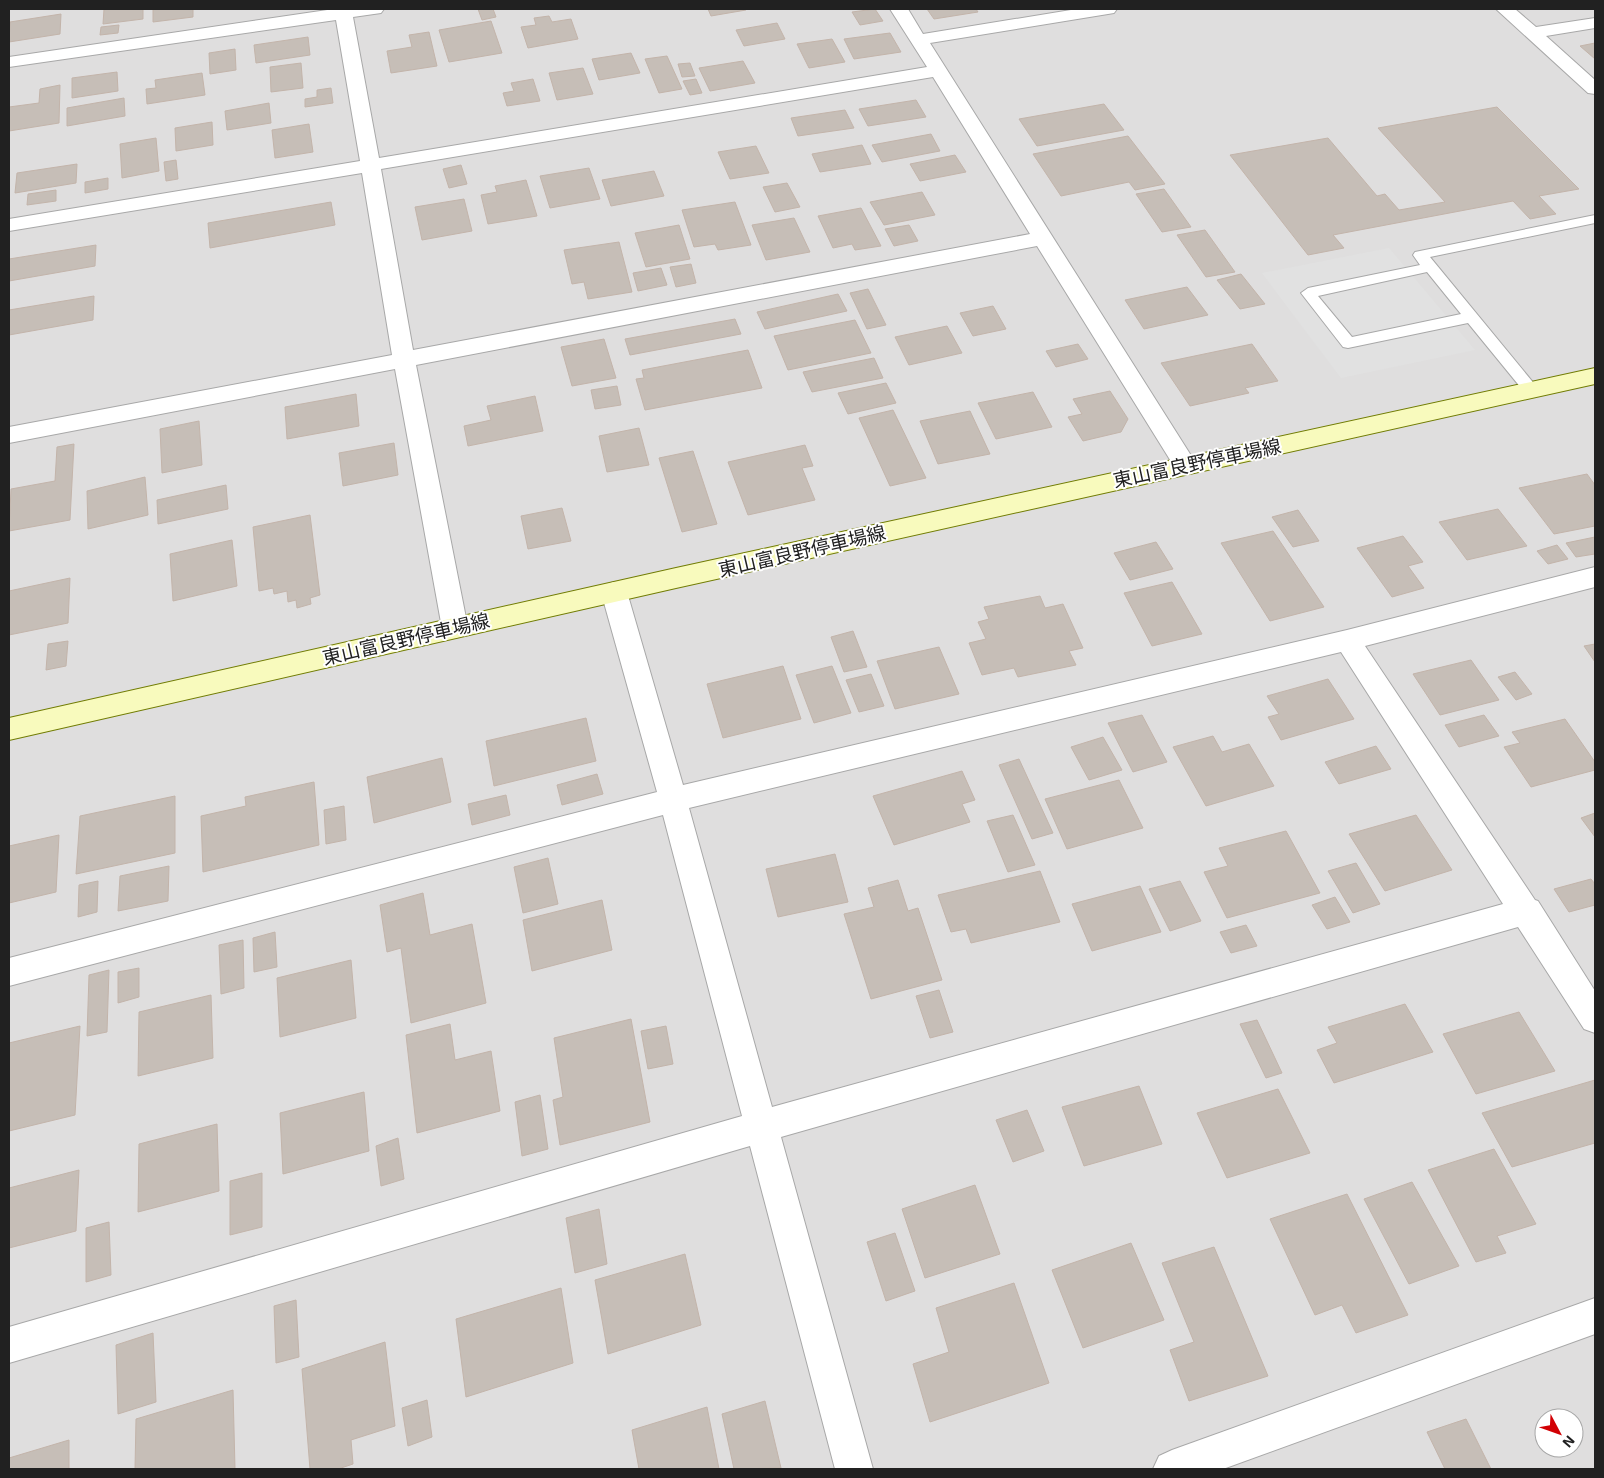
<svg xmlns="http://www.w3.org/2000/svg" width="1604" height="1478" viewBox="0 0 1604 1478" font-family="'Exo 2','Noto Sans JP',sans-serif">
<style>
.residential{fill:#dfdede;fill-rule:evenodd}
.parking{fill:#e1e1e1}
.building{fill:#c6beb7;stroke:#c3b4aa}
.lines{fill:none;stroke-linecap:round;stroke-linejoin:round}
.lane-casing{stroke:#a8a8a8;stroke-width:2}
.street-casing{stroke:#a8a8a8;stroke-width:2}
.secondary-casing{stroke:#717c04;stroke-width:2}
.lane{fill:#fff;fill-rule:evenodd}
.street{fill:#fff;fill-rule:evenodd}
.secondary{fill:#f8fabd;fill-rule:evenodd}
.labels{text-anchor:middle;stroke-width:4;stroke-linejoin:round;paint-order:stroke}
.street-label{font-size:19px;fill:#212121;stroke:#fff}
</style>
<rect width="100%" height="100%" fill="#f1eee8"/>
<path class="residential" d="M 9,9 L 1595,9 L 1595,1469 L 9,1469 ZM 1544,1418 L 1574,1418 L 1574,1448 L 1544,1448 Z"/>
<polygon class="parking" points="1389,248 1475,350 1341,378 1262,273"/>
<g class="building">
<polygon points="104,9 143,9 143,19 103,24"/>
<polygon points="153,9 193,9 193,17 153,22"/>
<polygon points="478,9 493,9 496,17 482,20"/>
<polygon points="708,9 745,9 746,10 711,16"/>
<polygon points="875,9 883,21 860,25 852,12"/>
<polygon points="927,9 976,9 978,12 934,19"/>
<polygon points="61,14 60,34 9,42 10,22"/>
<polygon points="549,16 552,22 571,19 578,39 528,48 521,27 536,25 534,18"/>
<polygon points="491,21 502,53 449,62 439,30"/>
<polygon points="777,23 785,39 744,46 736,30"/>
<polygon points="119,25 118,33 100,35 101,27"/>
<polygon points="429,32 437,66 391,73 387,51 412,47 409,35"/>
<polygon points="890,33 901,52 854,59 844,39"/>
<polygon points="308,37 310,55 256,63 254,45"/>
<polygon points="832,39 845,62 809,68 797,44"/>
<polygon points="1595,43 1595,59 1580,46"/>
<polygon points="235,49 236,70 210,74 209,53"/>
<polygon points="631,53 640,73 599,80 592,59"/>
<polygon points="667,56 682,89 659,93 645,59"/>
<polygon points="743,61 755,83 710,91 699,68"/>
<polygon points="301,63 303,88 271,92 270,67"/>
<polygon points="690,63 695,76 682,77 678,64"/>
<polygon points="583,68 593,94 557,100 549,73"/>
<polygon points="117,72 118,91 72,98 72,78"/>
<polygon points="202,73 205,95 147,104 146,89 156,88 155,80"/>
<polygon points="533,79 540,101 507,106 503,93 514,91 511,83"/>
<polygon points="696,79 702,93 690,95 683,81"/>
<polygon points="60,85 59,123 9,131 9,107 39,103 40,89"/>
<polygon points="331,88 333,103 305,107 305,99 317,97 317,90"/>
<polygon points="124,98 125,116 67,126 67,108"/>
<polygon points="916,100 926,117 868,126 859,109"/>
<polygon points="269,103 271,123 227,130 225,111"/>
<polygon points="1104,104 1124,130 1037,146 1019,119"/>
<polygon points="1497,107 1579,189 1539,196 1556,214 1530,219 1513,201 1333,235 1344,248 1308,255 1230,155 1328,138 1377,196 1385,194 1399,210 1445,202 1378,128"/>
<polygon points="845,110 854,128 798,136 791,118"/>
<polygon points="212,122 213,145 176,151 175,128"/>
<polygon points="309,124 313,152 275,158 272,130"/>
<polygon points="931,134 940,151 882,162 872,145"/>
<polygon points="1128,136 1165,184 1135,190 1129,182 1061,196 1033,154"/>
<polygon points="156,138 159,171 122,178 120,144"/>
<polygon points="862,145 871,164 820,172 812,154"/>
<polygon points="756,146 769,173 730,179 718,152"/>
<polygon points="955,155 966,172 920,181 910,164"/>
<polygon points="176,160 178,179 166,181 164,162"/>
<polygon points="77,164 76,183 15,193 17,173"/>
<polygon points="461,165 467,184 449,188 443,169"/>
<polygon points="589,168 600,199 550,208 540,176"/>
<polygon points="654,171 664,196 611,206 602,180"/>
<polygon points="108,178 108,189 85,193 85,182"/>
<polygon points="526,180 537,216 488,224 481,195 497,192 495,186"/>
<polygon points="787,183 800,207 775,212 763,187"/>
<polygon points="1164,189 1191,227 1162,232 1136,194"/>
<polygon points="56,190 56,201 27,205 28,194"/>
<polygon points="922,192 935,215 884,225 870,202"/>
<polygon points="464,199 472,231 422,240 415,207"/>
<polygon points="331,202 335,225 210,248 208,223"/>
<polygon points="735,202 751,245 718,250 715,244 694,247 682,210"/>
<polygon points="861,208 881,246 855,250 852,244 833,248 818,216"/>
<polygon points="794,218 810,252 766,260 752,225"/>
<polygon points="679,225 690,259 646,267 635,233"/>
<polygon points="909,225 918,241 894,246 885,229"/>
<polygon points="1205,230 1235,272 1206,277 1177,235"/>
<polygon points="619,242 632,292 588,299 584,282 572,284 564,250"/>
<polygon points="96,245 95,266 9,281 9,259"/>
<polygon points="691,264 696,283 676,287 670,267"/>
<polygon points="661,268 667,285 638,291 633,273"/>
<polygon points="1241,274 1265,304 1240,309 1217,280"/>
<polygon points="1187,287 1208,315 1144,329 1125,300"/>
<polygon points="868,289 886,325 867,329 850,293"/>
<polygon points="838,294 847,311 765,329 757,312"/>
<polygon points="94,296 93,320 9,335 9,310"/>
<polygon points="993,306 1006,329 973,336 960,313"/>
<polygon points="735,319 741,334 630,355 625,339"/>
<polygon points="855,320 871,353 788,370 774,336"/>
<polygon points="947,326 962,353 909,365 895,337"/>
<polygon points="604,339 616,378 572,386 561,347"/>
<polygon points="1078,344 1088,359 1056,367 1046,351"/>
<polygon points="1252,344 1278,381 1245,388 1249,393 1190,406 1161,363"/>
<polygon points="748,350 762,388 645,410 636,379 644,378 642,370"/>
<polygon points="874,358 883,378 812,392 803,372"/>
<polygon points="886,383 896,403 848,414 838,393"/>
<polygon points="617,386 621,405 595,409 591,390"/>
<polygon points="1110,391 1128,419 1121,432 1083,441 1068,417 1082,414 1073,399"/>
<polygon points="1033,392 1052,427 996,439 978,403"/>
<polygon points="356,394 359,426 287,439 285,407"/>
<polygon points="535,396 543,431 468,446 464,426 491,420 487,406"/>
<polygon points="893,410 926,478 890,486 859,418"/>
<polygon points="970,411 990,454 938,464 920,421"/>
<polygon points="199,421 202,465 162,473 160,429"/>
<polygon points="639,428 649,465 607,472 599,436"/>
<polygon points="394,443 398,475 343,486 339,453"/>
<polygon points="74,444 70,520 9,531 11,489 55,481 57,447"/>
<polygon points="805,445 813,466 802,468 815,500 748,515 728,462"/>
<polygon points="693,451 717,524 682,532 659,458"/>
<polygon points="1587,474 1595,485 1595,526 1554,534 1519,488"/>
<polygon points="145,477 148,515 88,529 87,491"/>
<polygon points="226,485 228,509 158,524 157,500"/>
<polygon points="562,508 571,541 528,549 521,516"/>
<polygon points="1498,509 1527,546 1467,560 1439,522"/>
<polygon points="1298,510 1319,541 1293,547 1272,517"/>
<polygon points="310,515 320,595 310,598 311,604 297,608 296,600 288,602 287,591 274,594 273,588 259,591 253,527"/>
<polygon points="1273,531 1324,607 1270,621 1221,543"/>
<polygon points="1403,536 1423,562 1408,566 1424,588 1392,597 1357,548"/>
<polygon points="1595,537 1595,554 1576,557 1566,543"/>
<polygon points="232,540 237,586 173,601 170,554"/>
<polygon points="1156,542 1173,569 1130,580 1114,553"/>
<polygon points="1557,545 1568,559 1548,564 1537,551"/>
<polygon points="70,578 68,623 9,635 9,591"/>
<polygon points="1172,582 1202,634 1152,646 1124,593"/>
<polygon points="1040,596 1045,608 1063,604 1083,648 1069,651 1076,665 1018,677 1014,668 982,675 969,643 986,639 978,622 989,619 984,607"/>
<polygon points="853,631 867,667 844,672 831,637"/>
<polygon points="68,641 66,666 46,670 48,644"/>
<polygon points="1595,644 1595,662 1584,646"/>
<polygon points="939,647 959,694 895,709 877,661"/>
<polygon points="1471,660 1499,700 1440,715 1413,674"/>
<polygon points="783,666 801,719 723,738 707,684"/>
<polygon points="832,666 851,713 814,723 796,675"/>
<polygon points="1515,672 1532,694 1516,700 1498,677"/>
<polygon points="871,674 884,706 859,712 846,680"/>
<polygon points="1328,679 1354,719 1281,740 1268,717 1279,714 1267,696"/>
<polygon points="1142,715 1167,762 1133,772 1108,723"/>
<polygon points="1484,715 1499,736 1459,747 1445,725"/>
<polygon points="586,718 596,761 494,786 486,741"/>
<polygon points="1565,719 1595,762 1595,770 1531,787 1504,747 1520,743 1512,732"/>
<polygon points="1213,736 1222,752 1249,744 1274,786 1206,806 1173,747"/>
<polygon points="1103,737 1122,770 1089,780 1071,747"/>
<polygon points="1376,746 1391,769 1339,784 1325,762"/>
<polygon points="442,758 451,802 374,823 367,777"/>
<polygon points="1019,759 1053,833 1032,839 999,765"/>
<polygon points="962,771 975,800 962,804 970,822 894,845 873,796"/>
<polygon points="597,774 603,794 562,805 557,785"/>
<polygon points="1119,780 1143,828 1067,849 1045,799"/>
<polygon points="314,782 319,845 203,872 201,816 246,806 245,797"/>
<polygon points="506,795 510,815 472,825 468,804"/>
<polygon points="175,796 175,853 76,874 80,816"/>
<polygon points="344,806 346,840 326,844 324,810"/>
<polygon points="1595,813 1595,837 1581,818"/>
<polygon points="1013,815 1035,865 1008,872 987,821"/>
<polygon points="1416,815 1452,870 1385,891 1349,834"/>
<polygon points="1286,831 1320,893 1227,918 1204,872 1228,866 1219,848"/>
<polygon points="59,835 56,892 9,903 9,846"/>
<polygon points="835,854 848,902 778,917 766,869"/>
<polygon points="548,858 558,904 523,913 514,867"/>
<polygon points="1356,863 1380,904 1353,913 1328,871"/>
<polygon points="169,866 168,901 118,911 120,876"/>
<polygon points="1040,871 1060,922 971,943 966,929 951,932 938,895"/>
<polygon points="1591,879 1595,884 1595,905 1569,912 1554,889"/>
<polygon points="898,880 908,911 918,908 942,980 871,999 844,914 874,907 868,888"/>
<polygon points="98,881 97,912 78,917 79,885"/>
<polygon points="1180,881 1201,921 1170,931 1149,889"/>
<polygon points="1140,886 1161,932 1092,951 1072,904"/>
<polygon points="423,893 430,935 472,924 486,1003 411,1023 401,948 387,952 380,905"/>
<polygon points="1335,897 1350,922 1327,929 1312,905"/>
<polygon points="602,900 612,950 532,971 523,920"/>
<polygon points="1246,925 1257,946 1231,953 1220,932"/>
<polygon points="275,932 277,967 254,972 253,938"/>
<polygon points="243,940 244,988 221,994 219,945"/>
<polygon points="351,960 356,1018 280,1037 277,978"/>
<polygon points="139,968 139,997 118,1003 118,972"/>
<polygon points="109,970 107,1032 87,1036 89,975"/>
<polygon points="939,990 953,1032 930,1038 916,996"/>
<polygon points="211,995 213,1058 138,1076 139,1012"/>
<polygon points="1405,1004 1433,1052 1334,1083 1317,1050 1337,1043 1328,1027"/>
<polygon points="1519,1012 1555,1071 1476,1094 1443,1034"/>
<polygon points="631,1019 650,1122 560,1145 553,1100 563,1097 554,1038"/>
<polygon points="1257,1020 1282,1073 1266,1078 1240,1024"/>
<polygon points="450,1024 455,1060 491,1051 500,1111 417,1133 406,1035"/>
<polygon points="80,1026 75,1115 9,1131 9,1043"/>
<polygon points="666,1026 673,1064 648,1069 641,1031"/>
<polygon points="1595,1080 1595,1143 1512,1167 1482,1113"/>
<polygon points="1139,1086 1162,1144 1084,1166 1062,1107"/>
<polygon points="1278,1089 1310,1153 1227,1178 1197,1113"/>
<polygon points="364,1092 369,1151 283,1174 280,1113"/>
<polygon points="540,1095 548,1149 522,1156 515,1102"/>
<polygon points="1027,1110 1044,1151 1013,1162 996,1120"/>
<polygon points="217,1124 219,1191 138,1212 139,1144"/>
<polygon points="398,1138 404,1179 381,1186 376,1146"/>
<polygon points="1494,1149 1536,1224 1497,1236 1506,1253 1476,1262 1428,1170"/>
<polygon points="79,1170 76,1231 9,1248 9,1188"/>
<polygon points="262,1173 262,1227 230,1235 230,1181"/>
<polygon points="1412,1182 1459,1266 1409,1284 1364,1199"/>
<polygon points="975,1185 1000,1254 925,1278 902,1209"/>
<polygon points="1347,1194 1408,1315 1356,1333 1342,1305 1315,1315 1270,1219"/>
<polygon points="599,1209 607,1264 575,1273 566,1218"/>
<polygon points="109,1222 111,1275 86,1282 86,1228"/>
<polygon points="895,1233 915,1291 886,1301 867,1242"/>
<polygon points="1131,1243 1164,1320 1083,1348 1052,1270"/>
<polygon points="1214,1247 1268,1376 1189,1401 1170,1350 1194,1342 1162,1263"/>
<polygon points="685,1254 701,1325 608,1354 595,1280"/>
<polygon points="1014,1283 1049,1383 930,1422 913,1364 949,1352 936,1308"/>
<polygon points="561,1288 573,1363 466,1397 456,1319"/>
<polygon points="296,1300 299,1357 276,1363 274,1306"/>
<polygon points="153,1333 156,1402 118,1414 116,1345"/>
<polygon points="385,1342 395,1426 351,1440 353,1464 338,1469 310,1469 302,1369"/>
<polygon points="233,1390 235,1469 135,1469 136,1419"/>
<polygon points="427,1400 432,1437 408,1446 402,1408"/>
<polygon points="765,1401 781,1468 734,1469 722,1414"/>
<polygon points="707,1407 719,1469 639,1469 632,1430"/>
<polygon points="1466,1419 1491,1469 1445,1469 1427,1432"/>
<polygon points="69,1440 69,1469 9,1469 9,1458"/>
</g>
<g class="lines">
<defs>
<path id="lane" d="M 1595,215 L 1595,223 L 1430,257 L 1536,386 L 1539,390 L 1536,394 L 1526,394 L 1468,323 L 1348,348 L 1343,347 L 1301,293 L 1308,288 L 1420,265 L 1413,255 L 1415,252 ZM 1427,272 L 1461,314 L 1352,337 L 1318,296 Z"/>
<g id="street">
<path d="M 334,9 L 384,9 L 381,13 L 353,17 L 379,158 L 927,67 L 890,9 L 908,9 L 923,34 L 1077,9 L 1117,9 L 1114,13 L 1108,14 L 930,43 L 1197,465 L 1193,471 L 1185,474 L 1177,471 L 1037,246 L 416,365 L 468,628 L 464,635 L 455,638 L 446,635 L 442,628 L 395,369 L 9,443 L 9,427 L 392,355 L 362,173 L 9,231 L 9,219 L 360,161 L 336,20 L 9,67 L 9,57 ZM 933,77 L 1030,234 L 413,350 L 381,169 Z"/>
<polygon points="1496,9 1515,9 1536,27 1595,18 1595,28 1546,36 1595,80 1595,94 1588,93"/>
<path d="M 1595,567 L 1595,587 L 1365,646 L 1535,900 L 1538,901 L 1595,991 L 1595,1033 L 1584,1029 L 1518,927 L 781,1137 L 873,1469 L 835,1469 L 750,1146 L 9,1363 L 9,1327 L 742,1116 L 663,815 L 9,986 L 9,958 L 657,792 L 601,592 L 605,585 L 614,582 L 623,585 L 627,592 L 683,785 L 1347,630 ZM 1341,652 L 1503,904 L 772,1107 L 689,808 Z"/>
<polygon points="1595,1298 1595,1334 1223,1469 1153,1469 1159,1456 1172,1450"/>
</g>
<polygon id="secondary" points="1595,368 1595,384 676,588 9,740 9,718 676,568"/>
</defs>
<use href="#lane" class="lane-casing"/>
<use href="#street" class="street-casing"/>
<use href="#secondary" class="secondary-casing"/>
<use href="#lane" class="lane"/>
<use href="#street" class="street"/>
<use href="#secondary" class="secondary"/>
</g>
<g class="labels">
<g class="street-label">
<text transform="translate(1197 463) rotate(-12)" y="7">東山富良野停車場線</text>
<text transform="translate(802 551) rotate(-13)" y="7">東山富良野停車場線</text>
<text transform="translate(406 639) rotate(-13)" y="7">東山富良野停車場線</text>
</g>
</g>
<rect width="1604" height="1478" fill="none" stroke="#212121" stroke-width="20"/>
<g transform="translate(1559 1433) rotate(131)"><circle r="24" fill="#ffffff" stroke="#a6a6a6"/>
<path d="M0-4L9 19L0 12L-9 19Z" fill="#d20004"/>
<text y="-8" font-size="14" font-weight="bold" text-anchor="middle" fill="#212121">N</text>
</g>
</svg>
